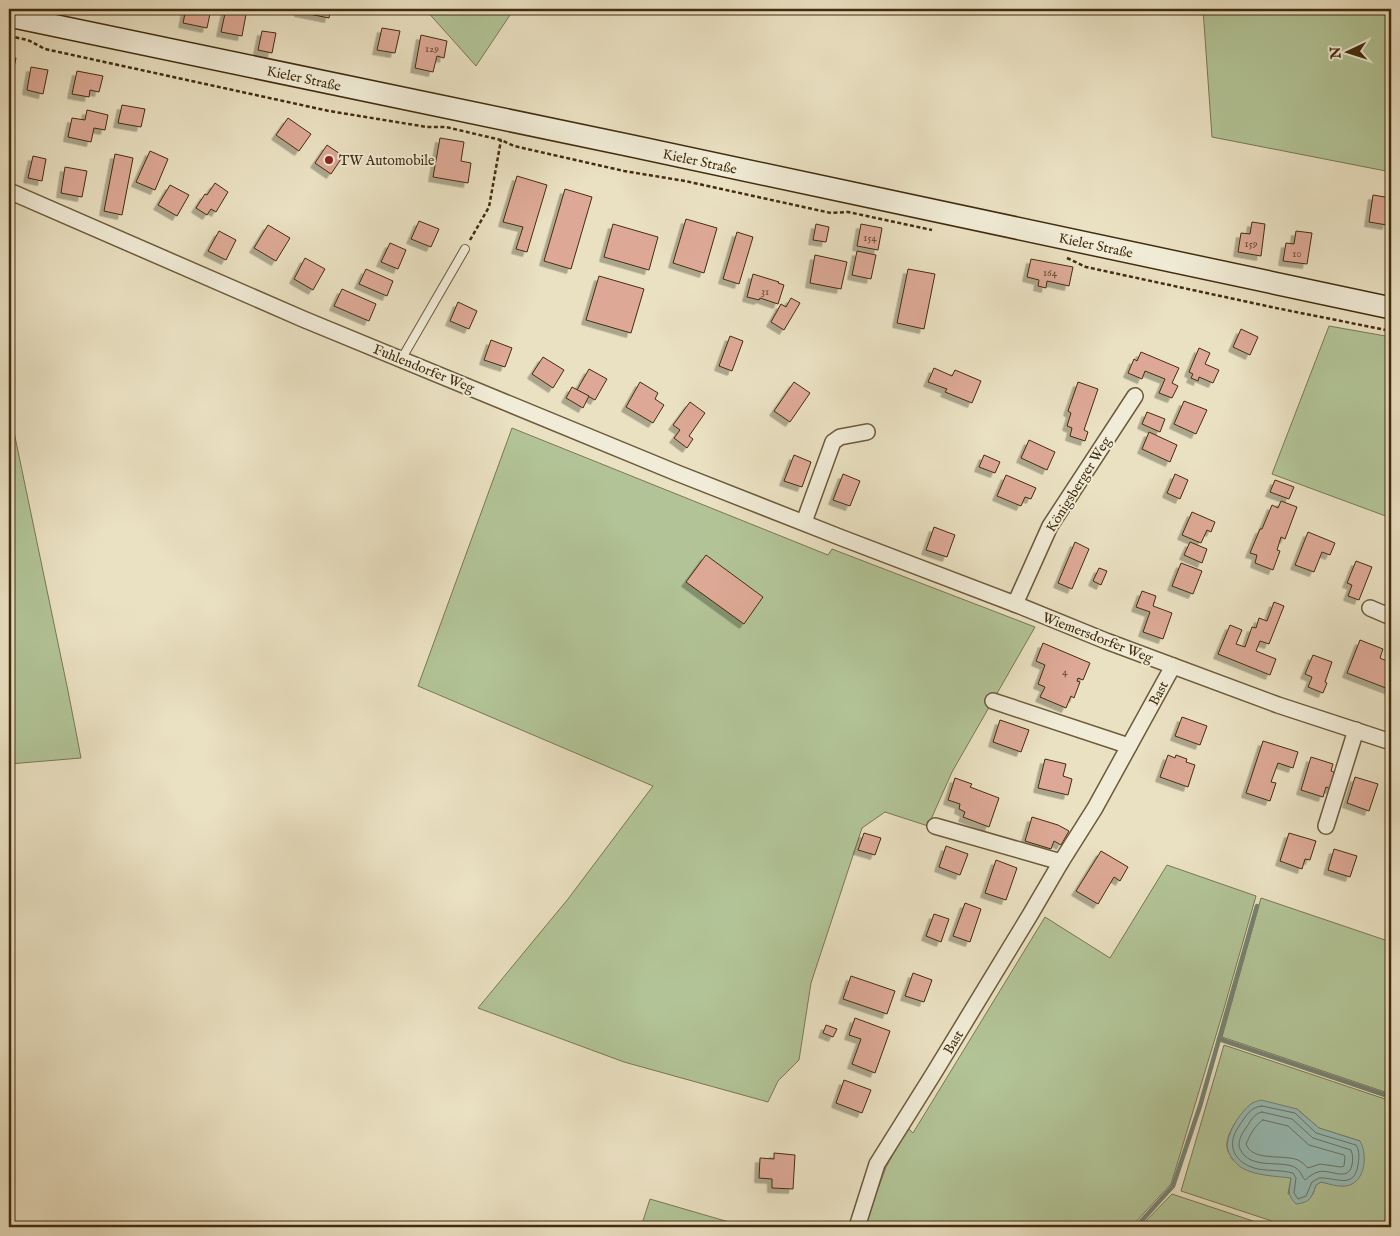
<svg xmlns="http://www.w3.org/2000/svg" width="1400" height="1236" viewBox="0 0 1400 1236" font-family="'IM FELL English',serif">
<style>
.green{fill:#b2c497;stroke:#7a7852;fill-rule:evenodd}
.water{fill:#98bdb7;stroke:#768373}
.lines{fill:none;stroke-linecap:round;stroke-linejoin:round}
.shore{stroke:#6d7562;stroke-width:1}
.stream{stroke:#768373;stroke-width:4.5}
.building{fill:#dda996;stroke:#422d0e;filter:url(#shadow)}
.service-casing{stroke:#6c5a3b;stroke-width:10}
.minor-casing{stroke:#6c5a3b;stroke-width:18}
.secondary-casing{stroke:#422d0e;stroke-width:24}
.path{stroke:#422d0e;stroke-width:2.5;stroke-dasharray:4 2.5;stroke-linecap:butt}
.service{stroke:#f1ecd7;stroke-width:8}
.minor{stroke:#f1ecd7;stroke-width:15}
.secondary{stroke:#f1ecd7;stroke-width:21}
.poi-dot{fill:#8f2418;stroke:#f1ecd7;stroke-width:2}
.labels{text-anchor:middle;stroke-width:4;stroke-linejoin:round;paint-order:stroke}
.number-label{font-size:11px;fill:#694c30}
.street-label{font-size:14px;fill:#422d0e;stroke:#f1ecd7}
.poi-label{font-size:14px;fill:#422d0e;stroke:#f1ecd7;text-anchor:start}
</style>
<defs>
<filter id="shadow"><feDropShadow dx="-4.5" dy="4.5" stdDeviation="0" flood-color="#0004"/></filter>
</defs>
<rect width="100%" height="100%" fill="#eae1c2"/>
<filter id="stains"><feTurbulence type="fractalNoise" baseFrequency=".004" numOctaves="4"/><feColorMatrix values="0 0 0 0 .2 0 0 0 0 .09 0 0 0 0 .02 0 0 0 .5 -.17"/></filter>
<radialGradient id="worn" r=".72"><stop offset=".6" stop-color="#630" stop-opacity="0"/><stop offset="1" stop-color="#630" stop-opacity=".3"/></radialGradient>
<g class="green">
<polygon points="425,9 514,9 476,66"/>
<polygon points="1203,9 1223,9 1249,14 1249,9 1391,9 1391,172 1212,137"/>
<polygon points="1329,326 1391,337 1391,518 1272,474"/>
<polygon points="9,408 68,691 81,758 9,764"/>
<polygon points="512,428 828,555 832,549 1035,627 952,772 928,826 885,812 862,828 811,983 799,1060 778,1081 768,1102 624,1062 478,1008 568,899 653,786 418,686"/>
<polygon points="1167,865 1256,896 1223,1012 1171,1184 1131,1227 864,1227 886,1167 908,1128 913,1133 1045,917 1110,958"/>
<polygon points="1261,898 1391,942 1391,1094 1222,1037"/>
<path d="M 1224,1045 L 1391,1101 L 1391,1227 L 1290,1227 L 1181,1191 ZM 1252,1103 L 1297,1109 L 1319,1128 L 1360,1141 L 1342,1186 L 1321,1182 L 1316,1185 L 1313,1194 L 1288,1194 L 1291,1178 L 1232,1159 C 1231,1156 1228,1152 1227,1148 C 1225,1132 1242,1113 1252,1103 Z"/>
<polygon points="1172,1194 1271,1227 1140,1227"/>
<polygon points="650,1199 746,1227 641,1227"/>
</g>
<path class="water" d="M 1261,1100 L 1297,1109 L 1319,1128 L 1360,1141 C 1367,1153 1366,1177 1352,1184 C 1343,1189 1330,1184 1321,1182 L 1316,1185 C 1312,1197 1310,1203 1296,1204 C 1286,1194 1290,1190 1291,1178 C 1275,1176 1257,1176 1242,1168 C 1236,1164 1230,1157 1228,1150 C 1224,1137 1240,1112 1251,1104 C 1253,1102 1258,1101 1261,1100 Z"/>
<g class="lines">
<g class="shore">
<path d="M 1262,1106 L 1295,1113 L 1316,1133 L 1356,1145 C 1360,1151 1359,1159 1358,1165 C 1354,1190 1336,1177 1319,1178 L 1312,1182 L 1306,1196 L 1298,1199 L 1294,1193 L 1296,1178 L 1293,1173 C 1282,1170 1270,1171 1258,1169 C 1235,1164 1225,1146 1239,1126 C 1246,1116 1250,1107 1262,1106 Z"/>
<path d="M 1262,1112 L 1292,1119 L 1313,1138 L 1351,1150 C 1353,1155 1353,1160 1352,1165 C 1348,1183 1329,1168 1318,1172 C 1313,1173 1309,1177 1305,1180 C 1302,1177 1301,1171 1296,1168 C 1282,1159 1250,1171 1240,1149 C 1237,1142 1242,1133 1246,1128 C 1250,1122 1254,1113 1262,1112 Z"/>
<path d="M 1263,1120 L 1288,1126 L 1309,1145 L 1344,1155 L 1345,1157 L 1344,1166 L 1341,1167 L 1320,1164 L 1308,1168 C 1305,1165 1302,1162 1298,1160 C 1284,1154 1252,1162 1246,1144 C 1250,1135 1255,1125 1263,1120 Z"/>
</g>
<g class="stream">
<polyline points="1219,1039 1391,1097"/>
<polyline points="1136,1227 1173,1186 1200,1106 1257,906"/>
</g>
</g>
<g class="building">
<polygon points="186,9 211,9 207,28 183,23"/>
<polygon points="226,9 247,9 242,36 221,32"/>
<polygon points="300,9 331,9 329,18 299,12"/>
<polygon points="382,28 400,31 395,53 377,50"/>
<polygon points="262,31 276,33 272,53 258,50"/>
<polygon points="421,35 447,41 444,58 437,56 433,72 415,68"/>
<polygon points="9,57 16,58 11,82 9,82"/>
<polygon points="31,67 48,70 43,94 27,90"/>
<polygon points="77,71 103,76 99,92 90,90 89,97 72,94"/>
<polygon points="122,105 145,109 141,127 118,123"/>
<polygon points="87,110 108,115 105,130 94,128 91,142 68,137 72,118 85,120"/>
<polygon points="288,118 311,134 299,151 276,135"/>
<polygon points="440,138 464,142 461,161 471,163 468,183 433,177"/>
<polygon points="327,145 343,156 331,174 315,163"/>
<polygon points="150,151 168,159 155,190 136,182"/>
<polygon points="115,154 133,158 122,215 104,211"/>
<polygon points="33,156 46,159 42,181 28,178"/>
<polygon points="65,167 87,171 82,197 61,193"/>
<polygon points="517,176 547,185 527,252 516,249 523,227 503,222"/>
<polygon points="215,183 228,192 216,212 211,209 207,215 196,208 205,194 207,195"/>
<polygon points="170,185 189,195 177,216 158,205"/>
<polygon points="565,189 592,197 571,269 544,261"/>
<polygon points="1373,195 1391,198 1387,225 1369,222"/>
<polygon points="686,219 717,228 704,273 673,263"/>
<polygon points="419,221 439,229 431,247 411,239"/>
<polygon points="1252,222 1265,224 1261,256 1238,252 1241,233 1250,234"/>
<polygon points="613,224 658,237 649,270 604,257"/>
<polygon points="816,224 829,227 826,242 813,240"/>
<polygon points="861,224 882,228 878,250 857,246"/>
<polygon points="268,225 290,238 276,261 254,248"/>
<polygon points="219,231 236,240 226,260 208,251"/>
<polygon points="1296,231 1312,233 1307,264 1283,261 1286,243 1294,244"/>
<polygon points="737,232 753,237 739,284 723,279"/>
<polygon points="390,243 406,250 398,269 381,262"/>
<polygon points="857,251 876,255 871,279 852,275"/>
<polygon points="815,255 847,262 841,289 810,283"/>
<polygon points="305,258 325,269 313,290 294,279"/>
<polygon points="1031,259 1073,267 1069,286 1047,281 1046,288 1038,286 1039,280 1027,277"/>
<polygon points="366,269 393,281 387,296 359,284"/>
<polygon points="908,269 935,274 924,329 897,323"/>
<polygon points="753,274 779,282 778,283 784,285 778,304 760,298 759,300 747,297"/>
<polygon points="599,276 644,289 631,333 586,320"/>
<polygon points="342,289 376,304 369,321 334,306"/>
<polygon points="791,298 800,303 784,330 771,322 781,304 786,307"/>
<polygon points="458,302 477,311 469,329 450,321"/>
<polygon points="1241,329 1258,337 1250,355 1233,347"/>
<polygon points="730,336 743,341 732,371 719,366"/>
<polygon points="491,340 512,348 505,367 484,360"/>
<polygon points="1199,348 1210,353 1205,364 1219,370 1213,383 1199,377 1198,381 1191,378 1193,374 1189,372"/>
<polygon points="1141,352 1179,368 1172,383 1178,386 1172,398 1159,393 1165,379 1145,371 1142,379 1128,373 1134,359 1137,361"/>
<polygon points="543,357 564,370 553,388 532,374"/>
<polygon points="934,368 952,376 955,370 981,381 972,403 945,392 947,389 928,382"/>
<polygon points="589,369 607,379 595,400 577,390"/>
<polygon points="640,382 658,393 655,399 664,405 653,423 626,407"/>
<polygon points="794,382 810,393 790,422 774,411"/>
<polygon points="1078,382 1098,389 1084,430 1088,432 1085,441 1070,436 1072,428 1067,426 1071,413 1068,411"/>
<polygon points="572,387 589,396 583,408 566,398"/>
<polygon points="1184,401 1207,410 1196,434 1174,424"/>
<polygon points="690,402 705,413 689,436 693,439 687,448 674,438 680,430 673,425"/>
<polygon points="1147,412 1165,419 1160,432 1142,424"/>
<polygon points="1149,432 1177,445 1170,462 1142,449"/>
<polygon points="1029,440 1055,452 1047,470 1021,458"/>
<polygon points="794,455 811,462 802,487 784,481"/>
<polygon points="984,455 1000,462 995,473 979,467"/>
<polygon points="843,474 860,481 850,506 833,500"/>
<polygon points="1175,474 1188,480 1180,499 1167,493"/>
<polygon points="1006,475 1036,488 1031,499 1025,497 1021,506 997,496"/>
<polygon points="1275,480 1294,487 1289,499 1270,492"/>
<polygon points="1281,501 1297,507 1285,539 1281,537 1277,550 1280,551 1273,570 1255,563 1257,555 1250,553 1260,529 1262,529 1272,505 1278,508"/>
<polygon points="1192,512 1215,522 1211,532 1207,530 1201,543 1182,535"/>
<polygon points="934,527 955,535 947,557 926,550"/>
<polygon points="1308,532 1335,543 1330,555 1322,552 1314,572 1295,565"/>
<polygon points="1075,542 1089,549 1072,589 1058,583"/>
<polygon points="1190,542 1207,549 1202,563 1184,555"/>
<polygon points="706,555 763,597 744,624 686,582"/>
<polygon points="1356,561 1372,567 1359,600 1348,596 1352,585 1347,583"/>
<polygon points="1181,563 1202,571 1193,594 1172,586"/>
<polygon points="1099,568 1107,571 1101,585 1093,581"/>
<polygon points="1142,591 1156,596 1153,606 1172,613 1163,639 1143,632 1150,612 1136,607"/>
<polygon points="1274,602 1284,606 1269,644 1260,641 1256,651 1276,659 1270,675 1218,654 1230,625 1242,630 1236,644 1245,647 1252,627 1256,628 1259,618 1267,621"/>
<polygon points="1360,640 1383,649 1380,658 1391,663 1391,690 1347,673"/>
<polygon points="1043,643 1090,663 1083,680 1078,678 1077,681 1080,682 1074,698 1071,696 1066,708 1040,697 1045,687 1038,684 1045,665 1036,661"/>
<polygon points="1313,655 1332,662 1325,682 1327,683 1323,693 1308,687 1312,677 1305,674"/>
<polygon points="1182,717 1207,726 1200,745 1175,736"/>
<polygon points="1000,720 1029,730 1021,752 993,742"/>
<polygon points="1263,741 1298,752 1293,768 1278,763 1271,782 1276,783 1270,801 1246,793"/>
<polygon points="1168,755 1175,758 1176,755 1187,759 1186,762 1195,765 1188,787 1160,777"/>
<polygon points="1311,757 1333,764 1331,771 1336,773 1331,789 1326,787 1323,797 1301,790"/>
<polygon points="1045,759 1066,764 1063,776 1072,779 1068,795 1038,788"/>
<polygon points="1355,777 1378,784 1369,811 1347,803"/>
<polygon points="955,778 972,784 970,787 999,798 989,827 963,817 965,812 959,809 960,804 948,800"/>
<polygon points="1032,817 1058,825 1069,831 1061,845 1054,841 1051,849 1025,841"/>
<polygon points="864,833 881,838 875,855 858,850"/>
<polygon points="1289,833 1316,841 1310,860 1305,859 1302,869 1280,861"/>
<polygon points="946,846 968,854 960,875 939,867"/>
<polygon points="1334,849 1357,856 1350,877 1328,870"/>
<polygon points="1101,851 1128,867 1120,881 1114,877 1098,904 1076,891"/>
<polygon points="996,860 1017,868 1006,900 985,893"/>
<polygon points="965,903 981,909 970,942 953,936"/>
<polygon points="934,914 949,919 941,942 926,936"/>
<polygon points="913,973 932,980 924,1002 905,996"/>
<polygon points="851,976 895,991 887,1014 843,999"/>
<polygon points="855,1018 890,1031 875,1073 852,1064 861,1039 849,1035"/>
<polygon points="826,1025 837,1029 833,1037 823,1033"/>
<polygon points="844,1080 871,1090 862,1113 836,1103"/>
<polygon points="774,1153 795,1155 793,1189 772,1188 772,1179 759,1178 760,1158 774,1159"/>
</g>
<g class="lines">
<defs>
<polyline id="service" points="402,358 465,249"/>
<g id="minor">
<polyline points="9,191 303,319 677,473 842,538 1015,604 1106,641 1278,705 1391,742"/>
<polyline points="804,522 833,442 840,437 867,432"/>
<polyline points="1015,604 1050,526 1135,396"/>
<polyline points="1370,608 1391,617"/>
<polyline points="993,701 1129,746"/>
<polyline points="935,826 1061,862"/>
<polyline points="1326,826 1356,730"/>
<polyline points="857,1227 877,1164 934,1073 1030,915 1061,862 1095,808 1173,666"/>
</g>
<polyline id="secondary" points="9,16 632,146 1391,308"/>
</defs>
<use href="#service" class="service-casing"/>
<use href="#minor" class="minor-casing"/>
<use href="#secondary" class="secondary-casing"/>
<g class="path">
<polyline points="9,36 28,40 45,49 329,111 427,127 446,127 501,140 514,146 624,171 685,181 831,213 848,212 932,230"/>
<polyline points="470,240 489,207 501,140"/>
<polyline points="1067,258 1086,267 1276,308 1391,331"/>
</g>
<use href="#service" class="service"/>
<use href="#minor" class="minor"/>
<use href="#secondary" class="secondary"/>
</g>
<circle class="poi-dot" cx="329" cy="160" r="5"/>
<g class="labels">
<g class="number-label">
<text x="432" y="52">129</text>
<text x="870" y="241">154</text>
<text x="1251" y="247">159</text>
<text x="1297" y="257">10</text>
<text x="1050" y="276">164</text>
<text x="765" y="295">31</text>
<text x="1065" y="675">4</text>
</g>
<g class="street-label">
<text transform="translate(304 78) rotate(12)" y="5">Kieler Straße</text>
<text transform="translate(700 161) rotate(12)" y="5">Kieler Straße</text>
<text transform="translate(1096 245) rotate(12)" y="5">Kieler Straße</text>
<text transform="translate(424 368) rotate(22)" y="5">Fuhlendorfer Weg</text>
<text transform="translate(1078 484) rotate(-58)" y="5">Königsberger Weg</text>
<text transform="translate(1098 637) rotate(21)" y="5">Wiemersdorfer Weg</text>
<text transform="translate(1158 693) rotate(-62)" y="5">Bast</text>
<text transform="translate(953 1042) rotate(-59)" y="5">Bast</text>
</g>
<g class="poi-label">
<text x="339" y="165">TW Automobile</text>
</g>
</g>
<rect width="1400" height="1236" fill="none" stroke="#eae1c2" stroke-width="30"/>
<rect x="10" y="10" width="1380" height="1216" fill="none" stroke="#422d0e" stroke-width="2.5"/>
<rect x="15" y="15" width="1370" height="1206" fill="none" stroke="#422d0e"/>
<g transform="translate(1348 52) rotate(266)" stroke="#f1ecd7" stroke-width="4" paint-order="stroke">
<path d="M0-4L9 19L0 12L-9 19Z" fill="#422d0e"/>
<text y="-8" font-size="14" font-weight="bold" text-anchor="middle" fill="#422d0e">N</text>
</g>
<rect width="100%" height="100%" filter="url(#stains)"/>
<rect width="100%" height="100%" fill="url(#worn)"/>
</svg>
